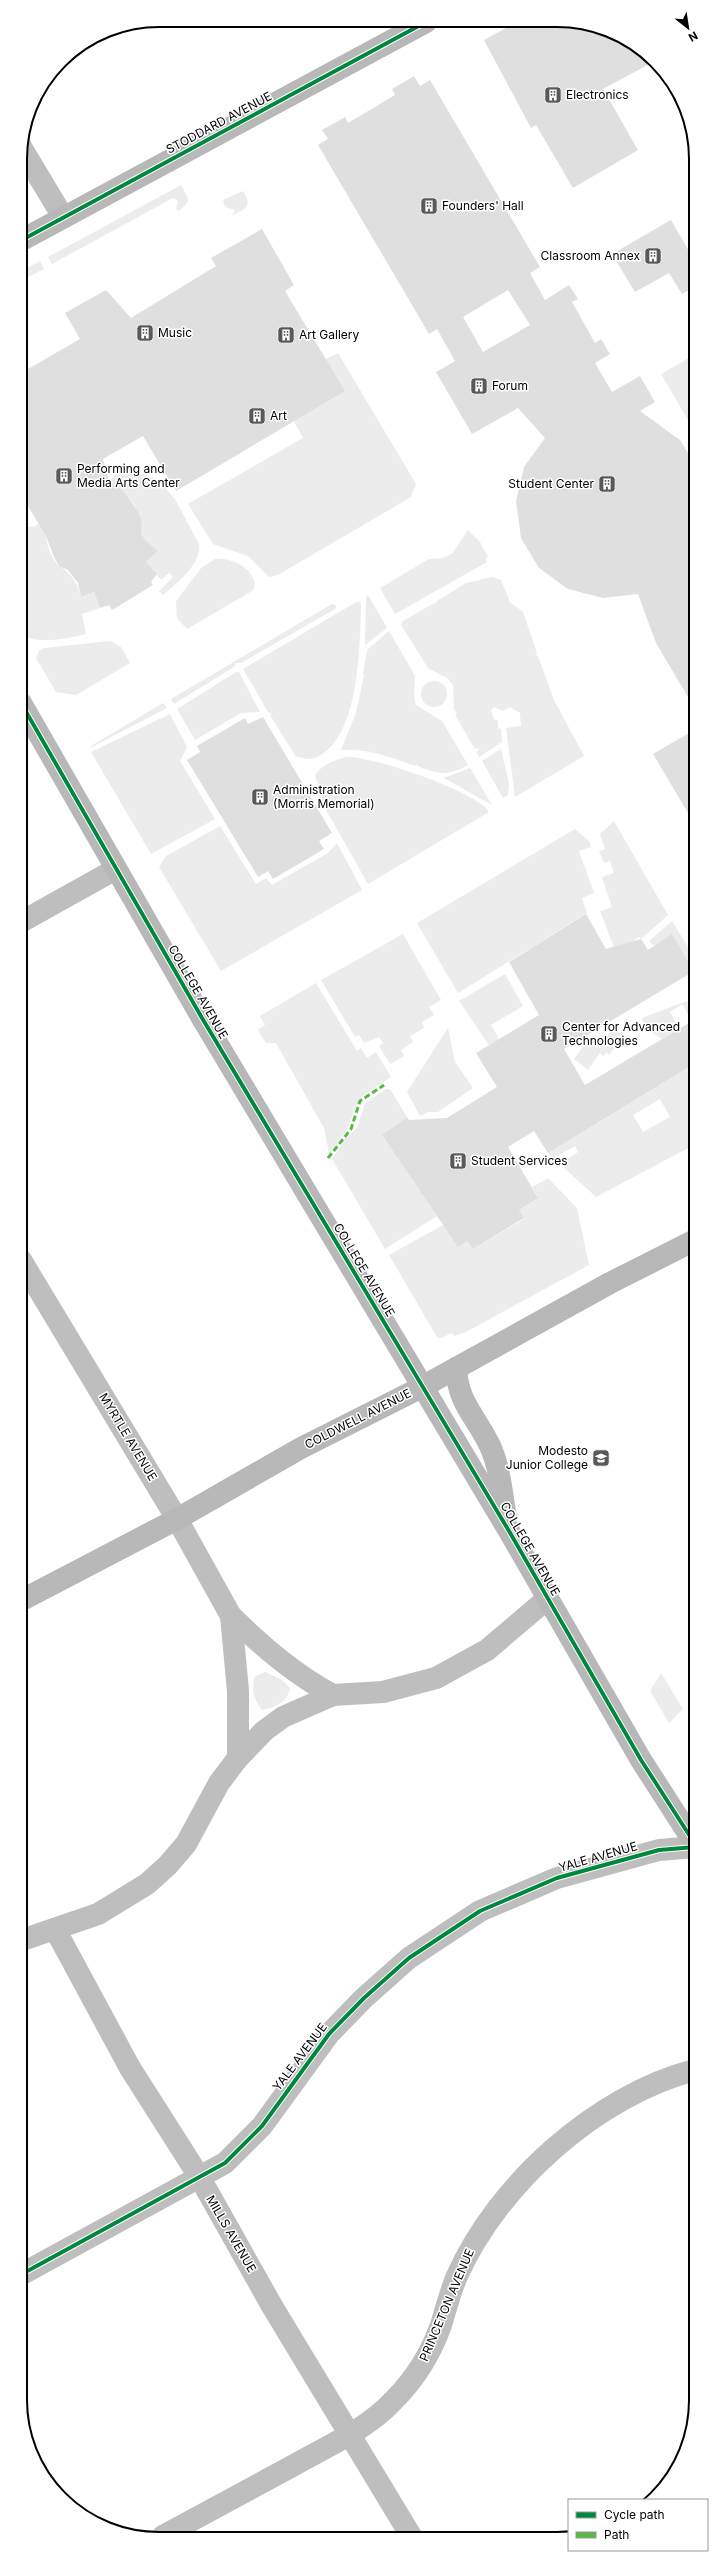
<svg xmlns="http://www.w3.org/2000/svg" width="716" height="2559" viewBox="0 0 716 2559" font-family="Inter,sans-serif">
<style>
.green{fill:#ececec;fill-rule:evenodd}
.building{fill:#dfdfdf;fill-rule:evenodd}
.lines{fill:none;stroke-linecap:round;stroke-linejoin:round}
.street{stroke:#bebebe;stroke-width:22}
.secondary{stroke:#b8b8b8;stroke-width:22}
.quiet{stroke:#58b947;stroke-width:3;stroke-dasharray:6 3;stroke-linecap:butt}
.cycleway-casing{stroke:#fff;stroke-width:6}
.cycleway{stroke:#00873e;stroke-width:4}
.labels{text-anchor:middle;stroke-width:3;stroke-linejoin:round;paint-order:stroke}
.poi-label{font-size:12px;fill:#000;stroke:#fff;text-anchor:start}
.street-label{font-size:12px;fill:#000;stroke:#fff}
.rim{fill:none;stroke:#000;stroke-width:2}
</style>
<rect width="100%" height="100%" fill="#fff"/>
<g class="green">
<polygon points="181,185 188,198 188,202 179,211 176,209 178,201 173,198 52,264 48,257"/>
<path d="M 243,191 C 253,207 246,208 232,216 L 235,210 L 225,207 L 223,200 Z"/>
<polygon points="40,261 44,269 20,281 20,272"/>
<polygon points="338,353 416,484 411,497 278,575 269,577 248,556 213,544 188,504 303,438 294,421 326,359"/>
<polygon points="694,355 694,430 661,374"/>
<path d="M 130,469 L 159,480 L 176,501 L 199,544 C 202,564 177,583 163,595 L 159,591 L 173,577 L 169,573 L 161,580 L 146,562 L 158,551 L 145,540 L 141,533 L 142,521 L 133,503 L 109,481 L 116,474 Z"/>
<path d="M 44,521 C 45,535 48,558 61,567 C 73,576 77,582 81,597 L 94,592 L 100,608 L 82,614 L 86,634 C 71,638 33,646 21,633 L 21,529 L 35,526 Z"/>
<polygon points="468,530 480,542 488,557 485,558 487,562 395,614 380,588 429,559 443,558 452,554"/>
<path d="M 215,559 C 231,557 254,568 255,586 L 252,591 L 187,629 L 177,618 L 176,601 L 202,567 Z"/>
<polygon points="492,577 501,580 510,602 523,612 537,653 536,656 538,656 554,700 584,756 515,797 506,728 521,726 520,713 510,707 503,711 494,707 491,710 494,719 498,721 498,729 501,728 502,742 479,757 476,752 479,750 478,748 475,749 455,715 457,714 454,709 453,685 447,678 428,668 401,625 403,621 434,603 435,604 437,601 466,583"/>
<polygon points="368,595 387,628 365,645 366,597"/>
<path d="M 358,601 L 361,604 C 360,644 360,747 311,759 C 305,760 301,756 296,757 L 270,715 L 272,714 L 268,712 L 243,669 Z"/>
<polygon points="332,604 337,606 335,609 241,663 236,663 234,667 174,704 171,699"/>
<path d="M 389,631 L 415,676 L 414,697 L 416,705 L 442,721 L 468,765 C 446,777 439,774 417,766 L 417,764 L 415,766 C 391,757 366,748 341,750 L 356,713 L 364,675 L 363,674 L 367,650 Z"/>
<polygon points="110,641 121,647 130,663 76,695 56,692 36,658 39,651 44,648"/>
<polygon points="236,672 239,672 260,712 241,713 195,740 177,709"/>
<circle cx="434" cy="694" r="13"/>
<polygon points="163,703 167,708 92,747 91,746"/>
<polygon points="170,714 187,747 180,761 215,819 151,854 91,752"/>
<polygon points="501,749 509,783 508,795 503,798 482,761"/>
<path d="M 347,757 C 371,756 477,791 489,812 L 368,884 L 317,794 L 320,789 L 315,776 C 322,764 335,760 347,757 Z"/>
<polygon points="470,768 492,805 444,778"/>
<polygon points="614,821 668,915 641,939 639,937 616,953 600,911 612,907 602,877 614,873 610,861 604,863 599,851 605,849 600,834"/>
<polygon points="220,826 256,884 266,878 272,885 328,853 337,843 362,890 221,971 159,867 166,856"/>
<polygon points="575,829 589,841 591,847 579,851 594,893 582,898 587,913 458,993 417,923"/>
<polygon points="672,921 694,957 694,970 672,935 654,946 649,941"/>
<polygon points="403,934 441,1000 429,1007 434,1015 422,1022 424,1028 410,1036 413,1042 401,1050 404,1056 390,1064 379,1046 383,1043 379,1037 364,1043 359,1035 355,1037 321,980"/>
<polygon points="505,974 523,1006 491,1025 499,1039 489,1045 459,1001"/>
<polygon points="316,983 357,1051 361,1048 367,1058 376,1052 391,1077 360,1098 346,1131 329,1154 324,1128 276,1043 266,1043 258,1030 265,1025 260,1016"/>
<polygon points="687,1001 694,1020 692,1021 682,1004 670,1012 679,1029 662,1039 645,1027 642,1018"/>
<polygon points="448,1028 455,1062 473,1088 438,1112 428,1112 420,1116 407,1092"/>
<polygon points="613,1029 623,1036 609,1055 606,1052 604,1056 600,1053 588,1070 574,1059 588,1040 594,1045 602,1035 606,1038"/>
<path d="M 694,1064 L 694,1145 L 596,1197 L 560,1164 L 578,1152 L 575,1146 L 553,1159 L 548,1153 ZM 660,1099 L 670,1117 L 643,1132 L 633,1115 Z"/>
<polygon points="386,1089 390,1089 407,1117 382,1135 437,1216 385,1249 332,1159 345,1139 357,1128 365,1103"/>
<polygon points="548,1178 577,1208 589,1265 466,1332 454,1336 452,1333 441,1338 437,1337 389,1255 443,1225 467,1241 473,1249 524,1219 519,1210 538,1198 532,1187"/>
<path d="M 265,1672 L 281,1679 L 290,1688 C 288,1702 274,1708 262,1710 C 253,1699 252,1690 254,1677 Z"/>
<polygon points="661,1673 683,1709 669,1723 650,1691"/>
</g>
<g class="building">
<polygon points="517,22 584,23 626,39 655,61 603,89 638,150 573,188 536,125 531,128 484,40"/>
<path d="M 414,76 L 420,86 L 430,80 L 540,267 L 530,273 L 545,300 L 569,285 L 578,299 L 572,302 L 595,343 L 601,339 L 610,354 L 595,363 L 612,392 L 640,376 L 655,402 L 640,411 L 680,440 L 694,463 L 694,707 L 656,643 L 638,594 L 603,598 L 568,589 L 539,568 L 521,538 L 516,501 L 524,467 L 545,438 L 518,408 L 472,434 L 436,372 L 455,361 L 437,329 L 429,334 L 318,145 L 328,139 L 322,130 L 345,117 L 348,123 L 395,95 L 392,89 ZM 508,290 L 530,325 L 483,352 L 463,317 Z"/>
<polygon points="671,220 693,258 694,287 682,294 669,273 635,292 612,254"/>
<polygon points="262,229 294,285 285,291 345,391 176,491 143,436 103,459 109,481 126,494 138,512 142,521 141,533 145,540 158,551 146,562 157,574 151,582 153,585 112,610 109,605 100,608 94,592 81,597 78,583 67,569 60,567 54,557 46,536 26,503 21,506 21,373 80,339 65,313 106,290 131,318 216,266 211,258"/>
<polygon points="263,717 332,833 319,841 324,849 273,879 268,871 258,877 187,760 200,752 197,746 245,718 248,724"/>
<polygon points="694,730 694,823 653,754"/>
<polygon points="586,914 606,949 641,939 648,950 672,934 694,971 564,1049 585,1085 694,1020 694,1064 548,1153 534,1131 508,1147 538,1198 519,1210 524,1218 473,1249 467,1241 458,1247 382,1135 407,1117 409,1120 447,1118 497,1087 476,1053 539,1015 509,962"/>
</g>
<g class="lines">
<g class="street">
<polyline points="21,147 63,217"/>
<polyline points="21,922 116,869"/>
<polyline points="21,1260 177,1519 231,1616 238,1691 238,1758"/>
<path d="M 231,1616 C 263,1647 294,1674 333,1695"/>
<polyline points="55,1929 130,2068 200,2178 272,2306 411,2536"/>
<polyline points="22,1940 98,1914 147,1884 168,1865 186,1844 219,1783 238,1758 264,1731 283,1717 333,1695 383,1692 436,1678 487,1650 547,1599"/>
<polyline points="22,2274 225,2163 262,2126 329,2034 364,1998 409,1958 480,1911 557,1878 659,1850 695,1847"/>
<path d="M 163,2536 C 207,2512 251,2488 296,2464 C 330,2445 367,2429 394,2400 C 415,2379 431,2353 441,2325 C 446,2309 450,2292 457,2276 C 498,2184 597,2095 695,2070"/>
</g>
<g class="secondary">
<polyline points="20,241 426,22"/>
<polyline points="21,703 202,1018 509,1531 641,1760 695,1844"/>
<path d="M 456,1368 C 458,1404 476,1416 490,1446 C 500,1467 502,1495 506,1518"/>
<polyline points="22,1600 177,1519 301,1448 422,1387 610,1283 695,1240"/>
</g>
<polyline class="quiet" points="328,1158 351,1129 360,1101 384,1085"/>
<defs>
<g id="cycleway">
<polyline points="20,241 426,22"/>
<polyline points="21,703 202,1018 509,1531 641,1760 695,1844"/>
<polyline points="22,2274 225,2163 262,2126 329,2034 364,1998 409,1958 480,1911 557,1878 659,1850 695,1847"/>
</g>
</defs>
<use href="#cycleway" class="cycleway-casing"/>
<use href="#cycleway" class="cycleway"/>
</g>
<defs>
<symbol id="building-square" viewBox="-11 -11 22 22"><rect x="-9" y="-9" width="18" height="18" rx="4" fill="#595959" stroke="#fff"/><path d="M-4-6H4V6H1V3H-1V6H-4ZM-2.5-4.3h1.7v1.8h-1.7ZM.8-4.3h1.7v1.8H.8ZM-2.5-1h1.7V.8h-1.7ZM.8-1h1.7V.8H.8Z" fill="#fff"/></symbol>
<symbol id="university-square" viewBox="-11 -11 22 22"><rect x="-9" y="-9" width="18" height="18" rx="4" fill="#595959" stroke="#fff"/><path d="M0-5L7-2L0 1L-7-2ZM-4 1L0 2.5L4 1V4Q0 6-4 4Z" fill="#fff"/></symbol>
</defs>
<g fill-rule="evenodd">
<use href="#building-square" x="543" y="85" width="20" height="20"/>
<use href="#building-square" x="419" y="196" width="20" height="20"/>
<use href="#building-square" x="643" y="246" width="20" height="20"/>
<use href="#building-square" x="135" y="323" width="20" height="20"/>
<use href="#building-square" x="276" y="325" width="20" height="20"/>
<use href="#building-square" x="469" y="376" width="20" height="20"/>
<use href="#building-square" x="247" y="406" width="20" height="20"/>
<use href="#building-square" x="54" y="466" width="20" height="20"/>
<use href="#building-square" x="597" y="474" width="20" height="20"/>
<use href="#building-square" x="250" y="787" width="20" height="20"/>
<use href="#building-square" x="539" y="1024" width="20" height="20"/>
<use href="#building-square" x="448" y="1151" width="20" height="20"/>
<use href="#university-square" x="591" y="1448" width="20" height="20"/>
</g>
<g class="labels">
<g class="poi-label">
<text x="566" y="99">Electronics</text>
<text x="442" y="210">Founders' Hall</text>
<text x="640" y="260" text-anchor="end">Classroom Annex</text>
<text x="158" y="337">Music</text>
<text x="299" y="339">Art Gallery</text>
<text x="492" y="390">Forum</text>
<text x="270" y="420">Art</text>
<text x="77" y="473">Performing and<tspan x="77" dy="14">Media Arts Center</tspan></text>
<text x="594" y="488" text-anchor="end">Student Center</text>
<text x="273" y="794">Administration<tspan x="273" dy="14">(Morris Memorial)</tspan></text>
<text x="562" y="1031">Center for Advanced<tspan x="562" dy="14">Technologies</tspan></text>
<text x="471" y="1165">Student Services</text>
<text x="588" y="1455" text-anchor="end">Modesto<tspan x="588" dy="14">Junior College</tspan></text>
</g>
<g class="street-label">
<text transform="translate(219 123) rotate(-28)" y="4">STODDARD AVENUE</text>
<text transform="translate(198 992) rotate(60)" y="4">COLLEGE AVENUE</text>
<text transform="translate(364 1270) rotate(59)" y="4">COLLEGE AVENUE</text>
<text transform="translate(358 1419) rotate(-27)" y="4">COLDWELL AVENUE</text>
<text transform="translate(128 1437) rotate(59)" y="4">MYRTLE AVENUE</text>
<text transform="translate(530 1549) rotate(60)" y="4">COLLEGE AVENUE</text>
<text transform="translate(598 1857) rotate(-16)" y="4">YALE AVENUE</text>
<text transform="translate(300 2057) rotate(-53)" y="4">YALE AVENUE</text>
<text transform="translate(231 2234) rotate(60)" y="4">MILLS AVENUE</text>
<text transform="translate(447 2305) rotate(-67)" y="4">PRINCETON AVENUE</text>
</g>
</g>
<path d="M0 0H716V2559H0ZM159 27H557A132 132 0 0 1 689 159V2400A132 132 0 0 1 557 2532H159A132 132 0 0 1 27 2400V159A132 132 0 0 1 159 27Z" fill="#fff" fill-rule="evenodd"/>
<path class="rim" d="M159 27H557A132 132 0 0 1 689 159V2400A132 132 0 0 1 557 2532H159A132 132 0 0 1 27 2400V159A132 132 0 0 1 159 27Z"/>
<rect x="568" y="2499" width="140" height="52" fill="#ffffff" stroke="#999999"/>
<rect x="576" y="2512" width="20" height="6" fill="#00873e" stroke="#999999"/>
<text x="604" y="2519" font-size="12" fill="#000000">Cycle path</text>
<rect x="576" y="2532" width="20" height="6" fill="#58b947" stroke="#999999"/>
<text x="604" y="2539" font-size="12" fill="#000000">Path</text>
<g transform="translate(688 28) rotate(150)" stroke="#ffffff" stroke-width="3" paint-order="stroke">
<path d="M0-3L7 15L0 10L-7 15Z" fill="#000000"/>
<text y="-6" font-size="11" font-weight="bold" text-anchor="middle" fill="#000000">N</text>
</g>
</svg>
